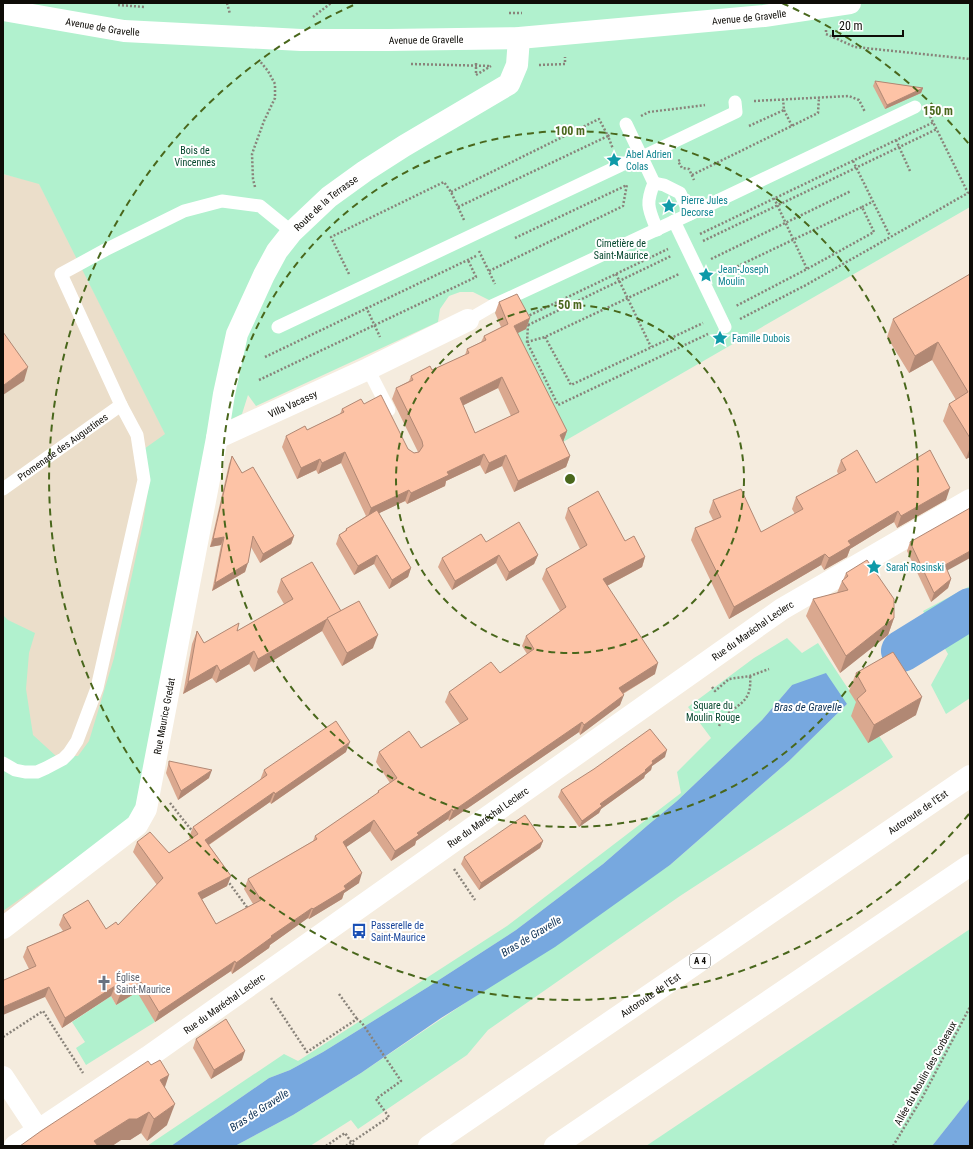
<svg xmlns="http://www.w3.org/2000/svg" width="973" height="1149" viewBox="0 0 973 1149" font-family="'Roboto Condensed',sans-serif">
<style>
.built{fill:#ebdeca}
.green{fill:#b1f1ce}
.water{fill:#77a8df}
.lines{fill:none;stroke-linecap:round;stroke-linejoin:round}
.river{stroke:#77a8df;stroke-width:42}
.path{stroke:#89837a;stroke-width:2.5;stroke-dasharray:2 2;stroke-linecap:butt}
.lane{stroke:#fff;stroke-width:13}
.street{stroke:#fff;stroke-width:22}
.secondary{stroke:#fff;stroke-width:22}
.highway{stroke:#fff;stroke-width:22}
.wall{fill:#daa88f;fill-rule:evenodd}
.shaded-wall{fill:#b18874}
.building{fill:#fdc3a6;stroke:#b18874;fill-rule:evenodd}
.ring{fill:none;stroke:#49671c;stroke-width:2;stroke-dasharray:7 5}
.labels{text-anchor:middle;stroke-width:4;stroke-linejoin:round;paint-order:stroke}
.shield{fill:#fff;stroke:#565551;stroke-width:1}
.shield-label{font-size:9px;font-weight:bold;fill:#0e0c07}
.street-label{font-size:10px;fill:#0e0c07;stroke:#fff}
.park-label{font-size:10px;fill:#05472d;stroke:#fff}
.culture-label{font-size:10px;fill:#0d838f;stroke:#fff;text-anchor:start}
.transit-label{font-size:10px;fill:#164399;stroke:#fff;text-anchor:start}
.worship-label{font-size:10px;fill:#5b616d;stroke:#fff;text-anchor:start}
.water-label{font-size:11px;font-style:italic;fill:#0c3054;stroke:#fff}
.centre{fill:#49671c;stroke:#fff;stroke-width:2}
.ring-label{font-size:12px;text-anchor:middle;font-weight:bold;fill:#49671c;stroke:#fff;stroke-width:4;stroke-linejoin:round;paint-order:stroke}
</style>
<rect width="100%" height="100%" fill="#f5ecde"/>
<polygon class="built" points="3,174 39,183 192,487 130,817 3,916"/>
<g class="green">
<polygon points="3,3 970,3 970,207 563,442 497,314 496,314 489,300 473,292 460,292 449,296 440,309 438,322 256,406 248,395 242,414 219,425 146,809 3,911 3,615 8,620 35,633 29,653 26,689 33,735 56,756 78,756 89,741 114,658 143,524 149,483 144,449 165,434 39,184 3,174"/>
<polygon points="970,586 970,698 946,714 931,685 948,654 923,611"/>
<polygon points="787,638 802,653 818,643 893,757 680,896 488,1030 467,1055 358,1129 351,1120 310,1146 235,1146 293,1115 361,1073 670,865 789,761 847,704 792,685 762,720 677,801 648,825 603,864 516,930 428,987 323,1052 290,1070 269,1078 171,1146 147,1146 284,1054 298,1061 507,926 681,793 677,772 711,738 688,707 754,658"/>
<polygon points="970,929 970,1098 932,1146 646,1146"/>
<polygon points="131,995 140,995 155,1022 86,1065 76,1048 85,1042 72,1022 111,996 116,1005"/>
</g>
<g class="water">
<polygon points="826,673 847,704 789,761 670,865 555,947 441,1018 361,1073 293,1115 235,1146 171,1146 269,1078 290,1070 323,1052 428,987 516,930 603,864 648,825 677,801 762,720 792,685"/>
<polygon points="970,1098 970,1146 932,1146"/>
</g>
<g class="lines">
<polyline class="river" points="902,651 970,609"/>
<g class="path">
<polyline points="227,3 230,14"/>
<polyline points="118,5 145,7"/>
<polyline points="509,13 522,13"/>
<polyline points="313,17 331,3"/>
<polyline points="826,30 826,34 855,47 970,59"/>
<polyline points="476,63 476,74"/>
<polyline points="411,64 490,66"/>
<polyline points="539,65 565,64 565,57"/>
<polyline points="476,75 491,66"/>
<polyline points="754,101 849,96 859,100 865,112"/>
<polyline points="784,110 792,126"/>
<polyline points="641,116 649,112 705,105"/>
<polyline points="749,126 784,110 783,99"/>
<polyline points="896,140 910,171"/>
<polyline points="680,160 678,161 682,168 689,169 694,180"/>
<polyline points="853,161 890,236"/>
<polyline points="692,175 818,113 819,97"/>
<polyline points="255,187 253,179 252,154 264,121 275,98 275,84 268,71 259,60"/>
<polyline points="451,192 599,119 608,136 611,134"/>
<polyline points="774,198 807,269"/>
<polyline points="458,207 608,136 613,149"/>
<polyline points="862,207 872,202"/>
<polyline points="700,234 934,122"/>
<polyline points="515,238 627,185"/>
<polyline points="703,241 937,129"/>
<polyline points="479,251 495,284"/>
<polyline points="711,259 851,191"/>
<polyline points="489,271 623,206 627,184"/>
<polyline points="349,274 331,237 444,182 451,192 464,220"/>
<polyline points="616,274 651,347"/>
<polyline points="719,275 862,207 874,232 807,269 736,306"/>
<polyline points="366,307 380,337"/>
<polyline points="526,317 668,249"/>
<polyline points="740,319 806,285 968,193 930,116"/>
<polyline points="526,321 528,325 527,342 558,405 708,334"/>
<polyline points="528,325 671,256"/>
<polyline points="545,337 571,385 703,323"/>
<polyline points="527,342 545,337 679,274"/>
<polyline points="265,357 476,256"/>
<polyline points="259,380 476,277 468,260"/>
<polyline points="712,687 715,691 729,679 750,676 769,669"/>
<path d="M 719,726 C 721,722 723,717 726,715 C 742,702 752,700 750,676"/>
<polyline points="170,803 193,832"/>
<polyline points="454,869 475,900"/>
<polyline points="227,880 249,910"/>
<polyline points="339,994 357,1019"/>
<polyline points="271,998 307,1052 357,1019 362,1023 401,1081 376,1099 389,1117 346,1146"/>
<polyline points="3,1037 43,1011 83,1073"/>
<polyline points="326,1146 345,1133 354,1146"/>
<polyline points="893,1146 922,1098 970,1007"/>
</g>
<g class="lane">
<path d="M 626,124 L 654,183 C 645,205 649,209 657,230"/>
<polyline points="654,183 664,185 680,193 690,214"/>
<polyline points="674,221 725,327"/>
<polyline points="468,320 492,306 690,214 915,107"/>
<polyline points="278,327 621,165 642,157 736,112 735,102"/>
<polyline points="368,369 389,410"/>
<path id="s1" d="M 3,489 L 121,405"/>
<polyline points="3,763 15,770 25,772 37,772 46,768 63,759 69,753 77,741 97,688 144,480 137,435 121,405 61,274 105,250 184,211 222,201 260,206 292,232"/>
</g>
<g class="street">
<path id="s2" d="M 217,438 L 368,369 L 468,320"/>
<path id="s3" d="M 3,928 L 137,825 L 146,809 L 217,438 L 224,394 L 237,334 L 264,275 L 277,251 L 292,232 L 329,197 L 365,171 L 404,146 L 509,84 L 517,65 L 519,38"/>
<polyline points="3,1077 38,1130"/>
</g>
<g class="secondary">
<path id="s4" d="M 3,10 L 124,31 L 301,40 L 388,40 L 519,38 L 764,16 L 850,3"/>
<path id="s5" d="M 15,1146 L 148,1057 L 782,609 L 970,500"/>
</g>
<g class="highway">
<path id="s6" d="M 429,1146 L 970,776"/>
<polyline points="555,1146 970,865"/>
</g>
</g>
<g class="wall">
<polygon points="875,81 923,88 921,93 885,109 873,86"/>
<polygon points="970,274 970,457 966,459 943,421 949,404 956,400 932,360 909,373 887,337 893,319"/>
<path d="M 499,302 L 530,318 L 526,329 L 517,333 L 567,431 L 563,442 L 570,456 L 566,467 L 514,492 L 502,466 L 485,474 L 480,465 L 446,481 L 445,486 L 407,504 L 405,501 L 379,513 L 411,568 L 408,577 L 389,589 L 374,564 L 354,575 L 336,544 L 339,535 L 345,531 L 346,529 L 366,516 L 341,463 L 318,474 L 316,470 L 297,479 L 282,447 L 286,436 L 307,430 L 340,414 L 342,409 L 364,404 L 408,449 L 414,453 L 418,452 L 392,399 L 396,388 L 409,381 L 411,376 L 432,370 L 465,355 L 467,349 L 481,342 L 484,336 L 501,327 L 495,313 ZM 498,388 L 511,416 L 475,433 L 463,405 Z"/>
<polygon points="232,456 242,473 294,536 291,544 260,563 251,547 245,572 212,591 221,545 210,547 229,464"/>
<polygon points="841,460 876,483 946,500 897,528 894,522 850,549 847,557 824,570 821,565 729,619 691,540 695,528 713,520 709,512 713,500 761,532 795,514 792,509 796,497 838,474 837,471"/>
<polygon points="568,508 625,541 645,557 642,567 607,586 655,674 623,694 620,705 580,735 579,732 449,821 448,819 416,841 415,845 391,861 370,831 346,847 359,883 344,893 342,899 309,919 308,918 270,945 269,948 232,974 231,971 155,1022 137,992 116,1005 111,996 62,1028 45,997 4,980 29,969 23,957 27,947 63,931 59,925 63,915 106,929 118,925 157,885 133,852 137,842 169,853 190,839 189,837 193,827 260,780 264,770 346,752 271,804 270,802 209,845 231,876 227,886 202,899 216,924 253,904 244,889 248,879 313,841 315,836 377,794 378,791 390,783 376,762 379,752 421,748 460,724 445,702 449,692 500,673 527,654 522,646 526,636 560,611 542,579 546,569 580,549 565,518"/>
<polygon points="486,542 538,555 534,564 506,581 496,563 452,590 438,567 442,558"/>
<polygon points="910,542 947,571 951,579 948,588 931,602 907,551"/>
<polygon points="846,573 894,618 888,635 840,673 806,616 813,599 837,593 842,581 843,580"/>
<polygon points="281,579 341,611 373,648 342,666 322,631 254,672 249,664 216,683 212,678 183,694 192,644 197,631 204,643 237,631 284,604 277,592"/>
<polygon points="856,673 916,715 868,743 851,716 856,702 849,691"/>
<polygon points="665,757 652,766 651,770 645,775 644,778 601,809 599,813 579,827 558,797 561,790"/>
<polygon points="169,761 209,778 178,800 166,773"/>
<polygon points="543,841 540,848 479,890 461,864 464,857"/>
<polygon points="196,1039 242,1060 211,1079 193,1048"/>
<polygon points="164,1088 167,1125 147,1141 141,1133 130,1140 121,1140 112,1146 20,1146"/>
</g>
<g class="shaded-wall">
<polygon points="923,88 921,93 885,109 887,105"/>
<polygon points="530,318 526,329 510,337 514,326"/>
<polygon points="938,342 932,360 909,373 915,356"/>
<polygon points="28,367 24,381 3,395 3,388 4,385"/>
<polygon points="502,377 498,388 456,409 460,398"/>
<polygon points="567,431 563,442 560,435"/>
<polygon points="970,447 970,457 966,459"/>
<polygon points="345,452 341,463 318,474 322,463"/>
<polygon points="484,454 480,465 446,481 445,486 407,504 411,493 447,472"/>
<polygon points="506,455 502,466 485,474 489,463"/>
<polygon points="570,456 566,467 514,492 518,481"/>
<polygon points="320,459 316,470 297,479 301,468"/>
<polygon points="950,488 946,500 897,528 901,516"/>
<polygon points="409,490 405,501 367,519 371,508"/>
<polygon points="898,511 894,522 850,549 847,557 824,570 829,558 848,541"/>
<polygon points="294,536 291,544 260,563 263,554"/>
<polygon points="224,537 221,545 210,547 213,539"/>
<polygon points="970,551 970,558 941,574 945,565"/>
<polygon points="825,554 821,565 729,619 734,607"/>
<polygon points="377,555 374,564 354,575 358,566"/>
<polygon points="499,555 496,563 452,590 455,581"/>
<polygon points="538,555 534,564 506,581 509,572"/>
<polygon points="645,557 642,567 599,590 603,579"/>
<polygon points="248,563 245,572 212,591 215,583"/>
<polygon points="411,568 408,577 389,589 392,580"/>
<polygon points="951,579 948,588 931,602 934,593"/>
<polygon points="894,618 888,635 840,673 846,656"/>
<polygon points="327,619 322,631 254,672 258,659"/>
<polygon points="378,635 373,648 342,666 347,653"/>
<polygon points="254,651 249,664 216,683 220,671"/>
<polygon points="658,663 655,674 615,698 619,688"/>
<polygon points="217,665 212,678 183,694 188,682"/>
<polygon points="624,695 620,705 580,735 584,725"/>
<polygon points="922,697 916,715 868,743 874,725"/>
<polygon points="582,722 579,732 449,821 453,811"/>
<polygon points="350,742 346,752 271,804 275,794"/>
<polygon points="667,750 665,757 652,766 651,770 645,775 644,778 601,809 599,813 579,827 582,821 600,804 645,770 652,761"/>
<polygon points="212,770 209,778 178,800 181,791"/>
<polygon points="274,792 270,802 201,850 205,840"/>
<polygon points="452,809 448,819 416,841 415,845 391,861 395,851 417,833"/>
<polygon points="374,820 370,831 339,852 343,842"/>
<polygon points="543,841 540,848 479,890 481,883"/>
<polygon points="362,873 359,883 344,893 342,899 309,919 313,909"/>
<polygon points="231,876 227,886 195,903 198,893"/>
<polygon points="312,908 308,918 270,945 269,948 232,974 236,963 271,936"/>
<polygon points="235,961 231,971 155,1022 159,1012"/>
<polygon points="141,982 137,992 116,1005 120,995"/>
<polygon points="115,986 111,996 62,1028 65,1018"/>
<polygon points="49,987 45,997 3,1015 3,1007"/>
<polygon points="245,1051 242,1060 211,1079 214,1070"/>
<polygon points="169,1075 162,1096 160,1080"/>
<polygon points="175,1104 167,1125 147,1141 154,1119"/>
<polygon points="149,1112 141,1133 130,1140 121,1140 112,1146 93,1146 94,1141 129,1119"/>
</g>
<g class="building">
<polygon points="875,81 923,88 887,105"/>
<polygon points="970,274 970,438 949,404 968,392 938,342 915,356 893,319"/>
<path d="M 517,294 L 530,318 L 514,326 L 567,431 L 560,435 L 570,456 L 518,481 L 506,455 L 489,463 L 484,454 L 447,472 L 449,475 L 411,493 L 409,490 L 371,508 L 345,452 L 322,463 L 320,459 L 301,468 L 286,436 L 305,426 L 307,430 L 344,412 L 342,409 L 361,399 L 364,404 L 381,395 L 408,449 L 414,453 L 419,452 L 423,446 L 422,441 L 396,388 L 413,380 L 411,376 L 430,366 L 432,370 L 469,353 L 467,349 L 486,340 L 484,336 L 508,324 L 499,302 ZM 502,377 L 519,412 L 475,433 L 460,398 Z"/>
<polygon points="3,332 28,367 4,385 3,383"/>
<polygon points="857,450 876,483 930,450 950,488 901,516 898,511 848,541 851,545 829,558 825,554 734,607 695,528 721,517 713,500 741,489 761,532 803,509 796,497 846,470 841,460"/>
<polygon points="232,456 242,473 253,467 294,536 263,554 253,536 248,563 215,583 224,537 213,539"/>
<polygon points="598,491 625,541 634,536 645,557 603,579 658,663 619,688 624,695 584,725 582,722 453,811 452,809 417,833 419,835 395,851 374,820 343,842 362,873 344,886 346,889 313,909 312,908 271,936 272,937 236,963 235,961 159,1012 141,982 120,995 115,986 65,1018 49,987 3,1007 3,979 4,980 36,966 27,947 71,928 63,915 88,900 106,929 116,922 118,925 163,878 137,842 150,832 169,853 198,834 193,827 267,775 264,770 336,721 350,742 275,794 274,792 205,840 231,876 198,893 216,924 261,900 248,879 317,839 315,836 379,792 378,791 397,778 379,752 409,731 421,748 468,719 449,692 491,662 500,673 534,649 526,636 566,607 546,569 587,545 568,508"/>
<polygon points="970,508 970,551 945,565 951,579 934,593 910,542"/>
<polygon points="377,510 411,568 392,580 377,555 358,566 339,535 347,530 346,529"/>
<polygon points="519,522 538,555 509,572 499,555 455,581 442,558 481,534 486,542"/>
<polygon points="867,560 894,599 894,618 846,656 813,599 848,590 842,581 848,576 846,573"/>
<polygon points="312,562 341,611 258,659 254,651 220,671 217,665 188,682 197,631 204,643 239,623 237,631 293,599 281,579"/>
<polygon points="359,601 378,635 347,653 327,618"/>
<polygon points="893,652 922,697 874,725 857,699 866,691 856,673"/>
<polygon points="650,729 667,750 652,761 653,763 645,770 646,771 600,804 602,806 582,821 561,790 594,769"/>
<polygon points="169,761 212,770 181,791 169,765"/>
<polygon points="525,815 543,841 481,883 464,857"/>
<polygon points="226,1019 245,1051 214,1070 196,1039"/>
<polygon points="160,1060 169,1075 160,1080 175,1104 154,1119 149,1112 137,1119 129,1119 94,1141 98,1146 20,1146 41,1131 148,1061 151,1065"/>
</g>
<g class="ring">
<circle cx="570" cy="479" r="174"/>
<circle cx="570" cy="479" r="348"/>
<path d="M969 814A521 521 0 1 1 358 3M782 3A521 521 0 0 1 969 144"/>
</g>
<defs>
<symbol id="sight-bare" viewBox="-9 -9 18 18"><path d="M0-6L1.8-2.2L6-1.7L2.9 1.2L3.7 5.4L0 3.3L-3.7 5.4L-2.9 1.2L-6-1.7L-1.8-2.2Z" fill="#0f9aa8" stroke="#fff" stroke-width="2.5" paint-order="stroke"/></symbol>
<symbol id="bus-bare" viewBox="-9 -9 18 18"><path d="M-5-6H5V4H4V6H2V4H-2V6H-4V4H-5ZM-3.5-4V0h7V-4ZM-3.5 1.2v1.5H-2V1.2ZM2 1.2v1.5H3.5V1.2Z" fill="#1a4fb4" stroke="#fff" stroke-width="2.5" paint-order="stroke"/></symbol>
<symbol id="church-bare" viewBox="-9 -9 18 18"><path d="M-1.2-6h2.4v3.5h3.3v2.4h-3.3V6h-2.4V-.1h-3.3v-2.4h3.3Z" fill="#6b7280" stroke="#fff" stroke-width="2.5" paint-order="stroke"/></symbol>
</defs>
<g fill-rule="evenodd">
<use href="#sight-bare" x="603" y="149" width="22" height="22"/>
<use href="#sight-bare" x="658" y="195" width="22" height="22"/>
<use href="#sight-bare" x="695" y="264" width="22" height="22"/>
<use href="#sight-bare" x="709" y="327" width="22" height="22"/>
<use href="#sight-bare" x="863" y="556" width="22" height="22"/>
<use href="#bus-bare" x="348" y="920" width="22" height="22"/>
<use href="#church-bare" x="93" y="972" width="22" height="22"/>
</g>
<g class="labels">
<rect class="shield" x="690" y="954" width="20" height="14" rx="3"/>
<g class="shield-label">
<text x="700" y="964">A 4</text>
</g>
<g class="street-label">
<text dy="4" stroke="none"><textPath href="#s4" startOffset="749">Avenue de Gravelle</textPath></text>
<text dy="4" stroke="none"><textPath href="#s4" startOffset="101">Avenue de Gravelle</textPath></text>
<text dy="4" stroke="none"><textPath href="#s4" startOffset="425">Avenue de Gravelle</textPath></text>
<text dy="4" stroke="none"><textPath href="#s3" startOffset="832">Route de la Terrasse</textPath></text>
<text dy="4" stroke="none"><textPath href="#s2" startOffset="83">Villa Vacassy</textPath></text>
<text dy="4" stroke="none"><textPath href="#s1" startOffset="73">Promenade des Augustines</textPath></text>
<text dy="4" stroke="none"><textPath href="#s5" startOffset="900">Rue du Maréchal Leclerc</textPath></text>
<text dy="4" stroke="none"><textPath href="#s3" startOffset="282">Rue Maurice Gredat</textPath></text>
<text dy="4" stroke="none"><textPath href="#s6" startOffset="592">Autoroute de l’Est</textPath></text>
<text dy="4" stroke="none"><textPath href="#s5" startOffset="576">Rue du Maréchal Leclerc</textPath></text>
<text dy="4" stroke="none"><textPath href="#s6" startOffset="268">Autoroute de l’Est</textPath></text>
<text dy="4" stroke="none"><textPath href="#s5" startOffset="253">Rue du Maréchal Leclerc</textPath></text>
<text transform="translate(925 1073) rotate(-61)" y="4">Allée du Moulin des Corbeaux</text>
</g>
<g class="park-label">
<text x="195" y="154">Bois de<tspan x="195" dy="12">Vincennes</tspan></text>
<text x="621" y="247">Cimetière de<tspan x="621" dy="12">Saint-Maurice</tspan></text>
<text x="713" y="709">Square du<tspan x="713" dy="12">Moulin Rouge</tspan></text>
</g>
<g class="culture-label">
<text x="626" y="158">Abel Adrien<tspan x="626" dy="12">Colas</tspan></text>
<text x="681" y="204">Pierre Jules<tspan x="681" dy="12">Decorse</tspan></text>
<text x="718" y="273">Jean-Joseph<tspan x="718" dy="12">Moulin</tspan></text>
<text x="732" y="342">Famille Dubois</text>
<text x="886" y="571">Sarah Rosinski</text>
</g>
<g class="transit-label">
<text x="371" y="929">Passerelle de<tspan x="371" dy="12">Saint-Maurice</tspan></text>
</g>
<g class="worship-label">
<text x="116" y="981">Église<tspan x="116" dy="12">Saint-Maurice</tspan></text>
</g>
<g class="water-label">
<text x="808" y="711">Bras de Gravelle</text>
<text transform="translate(531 936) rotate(-31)" y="4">Bras de Gravelle</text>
<text transform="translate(259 1110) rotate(-33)" y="4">Bras de Gravelle</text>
</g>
</g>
<circle cx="570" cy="479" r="6" class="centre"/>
<g class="ring-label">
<text x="938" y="115">150 m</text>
<text x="570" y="135">100 m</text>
<text x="570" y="309">50 m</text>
</g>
<rect width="973" height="1149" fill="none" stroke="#0e0c07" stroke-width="8"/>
<path d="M833 30v6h70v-6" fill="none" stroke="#0e0c07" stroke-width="2"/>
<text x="839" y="30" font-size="12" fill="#0e0c07" stroke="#ffffff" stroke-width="3" paint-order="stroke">20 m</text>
</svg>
